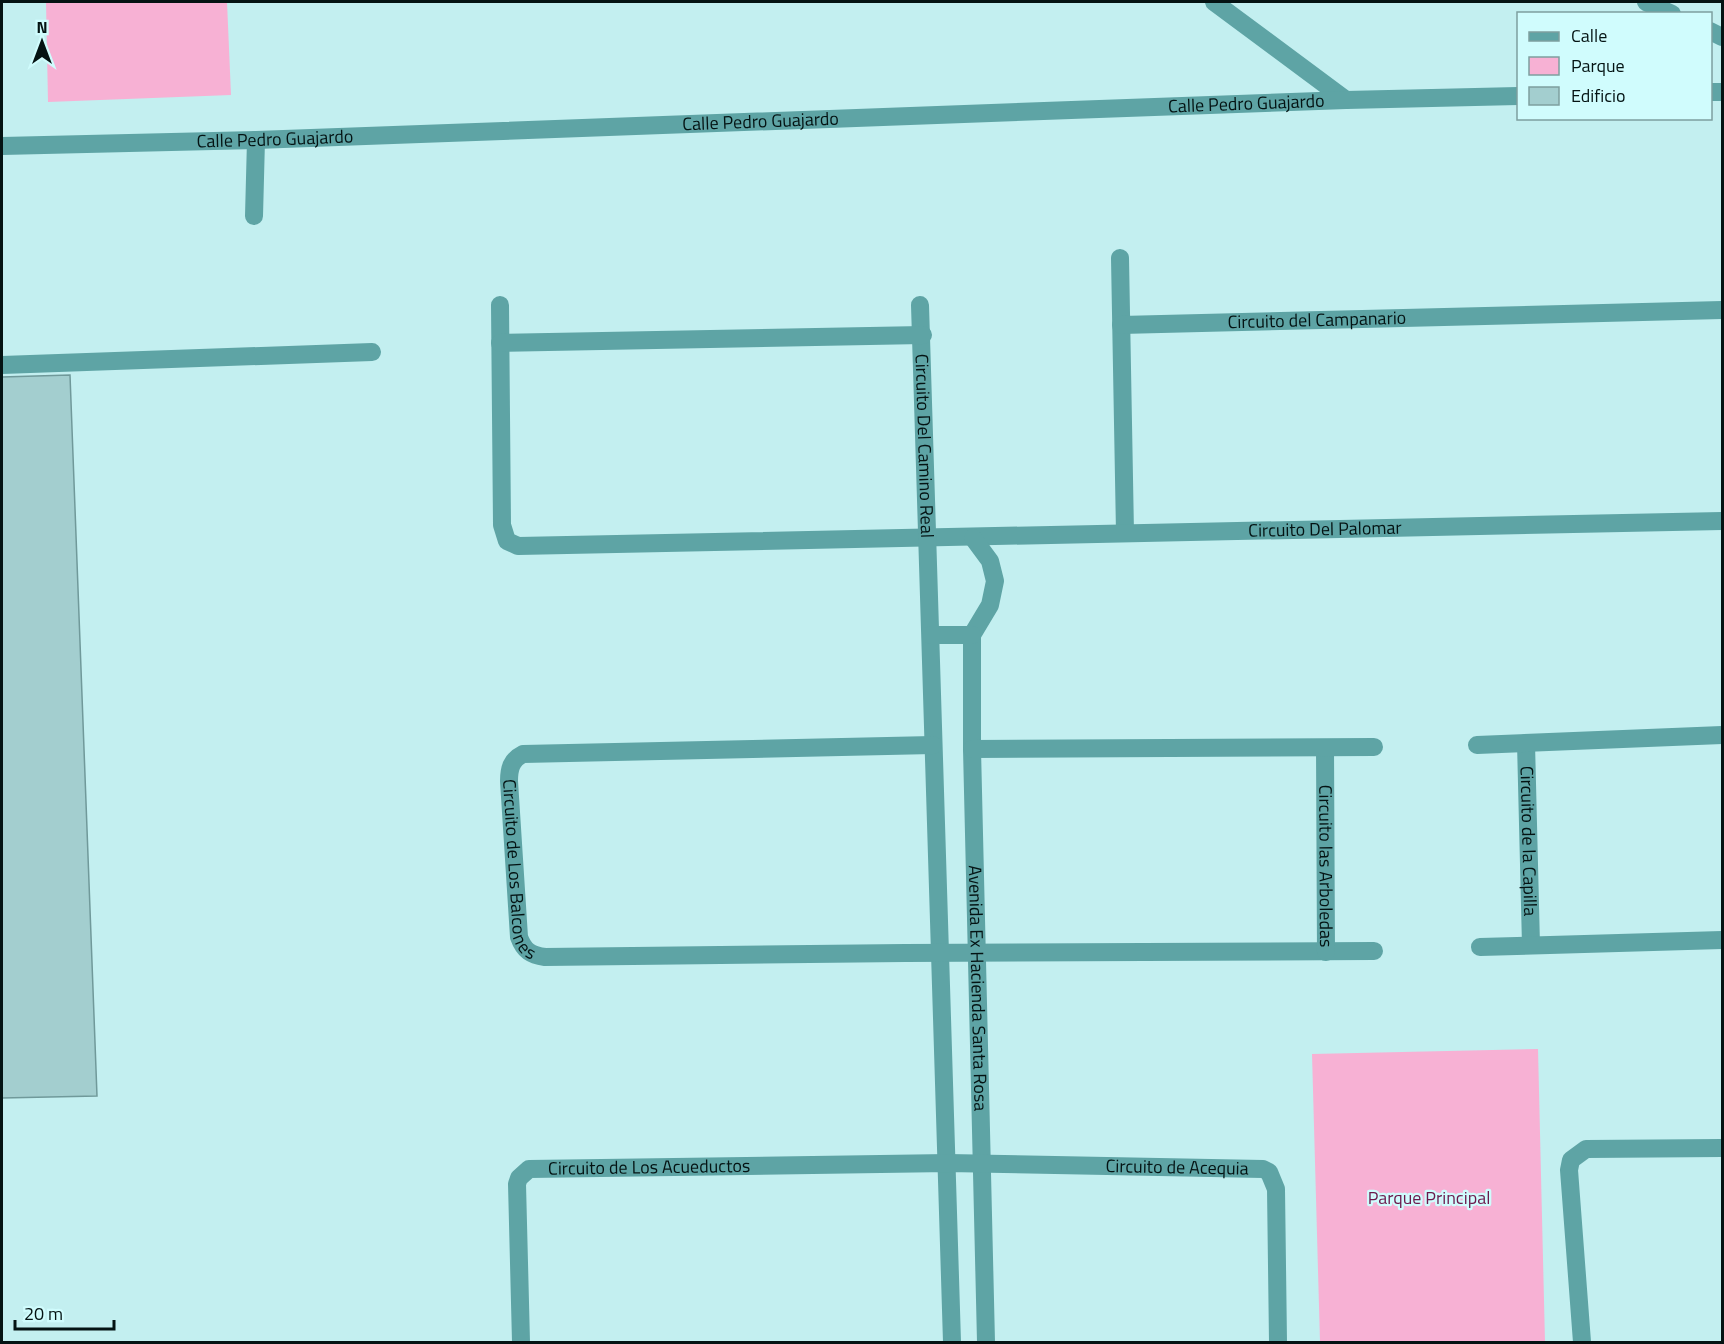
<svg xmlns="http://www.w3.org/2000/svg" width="1724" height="1344" viewBox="0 0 1724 1344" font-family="'Titillium Web',sans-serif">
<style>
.green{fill:#f7b1d4}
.building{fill:#a3cecf;stroke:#70999a;stroke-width:1.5}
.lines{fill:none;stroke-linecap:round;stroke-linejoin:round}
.minor{stroke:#5ea4a5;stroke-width:18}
.labels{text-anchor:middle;stroke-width:4.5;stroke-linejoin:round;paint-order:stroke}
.street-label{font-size:18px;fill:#041313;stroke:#d0fcfd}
.park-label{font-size:18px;fill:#6b184b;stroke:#d0fcfd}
</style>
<rect width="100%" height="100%" fill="#c3eff0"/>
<g class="green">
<polygon points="46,2 227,2 231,95 48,102"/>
<polygon points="1538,1049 1545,1342 1320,1342 1312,1054"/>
</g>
<polygon class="building" points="70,375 97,1096 2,1098 2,377"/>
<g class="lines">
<g class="minor">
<polyline points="1214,2 1346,100"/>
<polyline points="1646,2 1672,14"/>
<polyline points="1710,31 1722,37"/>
<polyline points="1710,92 1722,92"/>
<path id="s1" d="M 2,146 L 256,140 L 1346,100 L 1518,96"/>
<polyline points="254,216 256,140"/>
<polyline points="1120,258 1125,533"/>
<path id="s2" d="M 500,305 L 502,525 L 507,541 L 518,546 L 1722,521"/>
<path id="s3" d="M 920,305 L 952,1342"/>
<path id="s4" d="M 1121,325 L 1722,310"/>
<polyline points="500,343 923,335"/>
<polyline points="2,365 372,352"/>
<path id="s5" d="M 973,538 L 990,561 L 995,581 L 990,605 L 972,635 L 972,749 L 986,1342"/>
<polyline points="931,635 972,635"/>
<path id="s6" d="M 1526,743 L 1531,945"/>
<path id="s7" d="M 933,745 L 523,754 C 511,760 509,769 509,781 L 519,937 C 524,951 531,955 545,957 L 905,953 L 1374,951"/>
<polyline points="1477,745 1722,735"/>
<path id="s8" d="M 1325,748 L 1326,952"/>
<polyline points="972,749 1374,747"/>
<polyline points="1480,947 1722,940"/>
<path id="s9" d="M 521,1342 L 517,1184 L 519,1178 L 529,1169 L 948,1163 L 1263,1169 L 1269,1172 L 1276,1189 L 1278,1342"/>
<polyline points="1582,1342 1569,1170 1571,1160 1586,1149 1722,1148"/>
</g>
</g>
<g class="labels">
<g class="street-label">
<text dy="6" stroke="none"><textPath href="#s1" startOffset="1245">Calle Pedro Guajardo</textPath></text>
<text dy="6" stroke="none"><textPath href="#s1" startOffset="759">Calle Pedro Guajardo</textPath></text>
<text dy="6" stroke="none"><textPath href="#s1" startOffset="273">Calle Pedro Guajardo</textPath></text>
<text dy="6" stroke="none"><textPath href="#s4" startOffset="196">Circuito del Campanario</textPath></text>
<text dy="6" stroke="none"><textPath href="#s3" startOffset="141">Circuito Del Camino Real</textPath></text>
<text dy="6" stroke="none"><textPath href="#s2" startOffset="1056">Circuito Del Palomar</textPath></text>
<text dy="6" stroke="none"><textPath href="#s6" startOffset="98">Circuito de la Capilla</textPath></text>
<text dy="6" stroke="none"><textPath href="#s7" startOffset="532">Circuito de Los Balcones</textPath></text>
<text dy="6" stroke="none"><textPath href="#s8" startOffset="118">Circuito las Arboledas</textPath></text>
<text dy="6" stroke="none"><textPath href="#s5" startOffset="462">Avenida Ex Hacienda Santa Rosa</textPath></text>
<text dy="6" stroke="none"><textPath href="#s9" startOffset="298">Circuito de Los Acueductos</textPath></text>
<text dy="6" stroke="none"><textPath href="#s9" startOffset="826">Circuito de Acequia</textPath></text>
</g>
<g class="park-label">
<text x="1429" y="1204">Parque Principal</text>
</g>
</g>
<rect width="1724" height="1344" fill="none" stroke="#041313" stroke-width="6"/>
<rect x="1517" y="12" width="195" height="108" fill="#d0fcfd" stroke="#7e9f9f" stroke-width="1.5"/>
<rect x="1529" y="32" width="30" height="9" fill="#5ea4a5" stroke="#7e9f9f" stroke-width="1.5"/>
<text x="1571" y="42" font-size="18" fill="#041313">Calle</text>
<rect x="1529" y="57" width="30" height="18" fill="#f7b1d4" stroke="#7e9f9f" stroke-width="1.5"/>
<text x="1571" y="72" font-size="18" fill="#041313">Parque</text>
<rect x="1529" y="87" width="30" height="18" fill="#a3cecf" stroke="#7e9f9f" stroke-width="1.5"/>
<text x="1571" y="102" font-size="18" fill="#041313">Edificio</text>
<g transform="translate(42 42)" stroke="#d0fcfd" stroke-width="4.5" paint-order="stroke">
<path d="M0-4.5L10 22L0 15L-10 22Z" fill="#041313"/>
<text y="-9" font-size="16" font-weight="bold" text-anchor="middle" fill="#041313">N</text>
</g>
<path d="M15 1320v9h99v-9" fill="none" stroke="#041313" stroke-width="3"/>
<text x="24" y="1320" font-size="18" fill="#041313" stroke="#d0fcfd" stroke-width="4.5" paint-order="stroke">20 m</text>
</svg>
